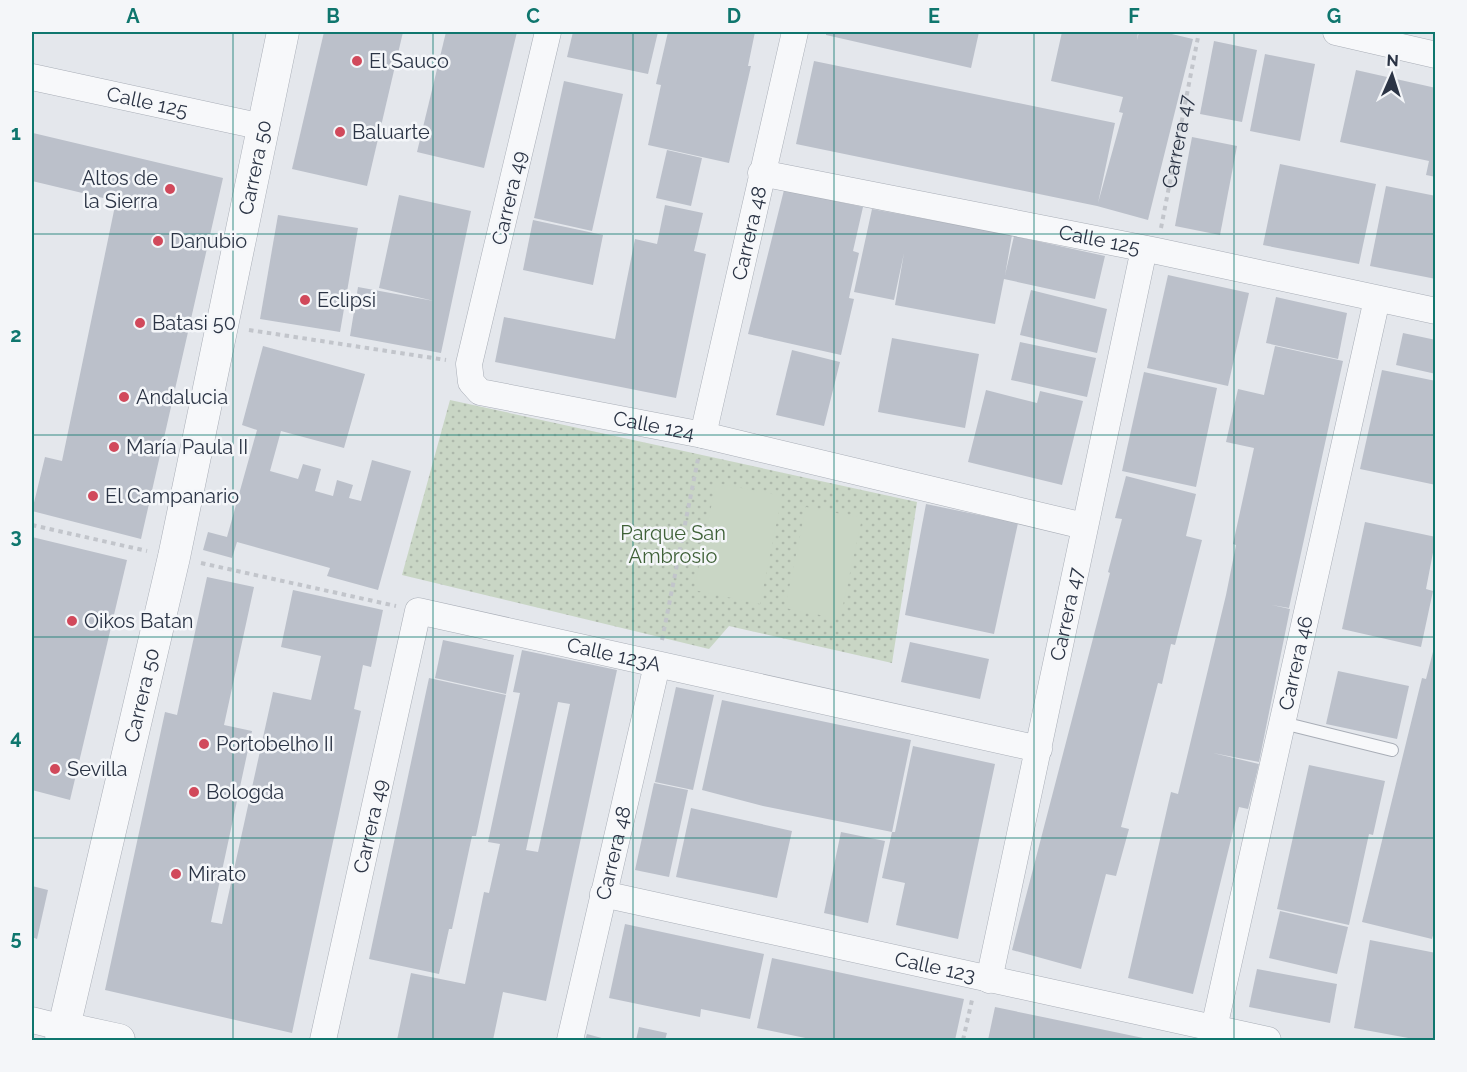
<svg xmlns="http://www.w3.org/2000/svg" width="1467" height="1072" viewBox="0 0 1467 1072" font-family="Raleway,sans-serif">
<style>
.grass{fill:url(#grass-dots)}
.pitch{fill:#c9d6c5}
.building{fill:#bbc0ca;fill-rule:evenodd}
.lines{fill:none;stroke-linecap:round;stroke-linejoin:round}
.service-casing{stroke:#a9aeb7;stroke-width:14}
.minor-casing{stroke:#a9aeb7;stroke-width:27}
.tertiary-casing{stroke:#a9aeb7;stroke-width:33}
.path{stroke:#c2c5cb;stroke-width:4;stroke-dasharray:4.5 4.5;stroke-linecap:butt}
.service{stroke:#f7f8fa;stroke-width:12}
.minor{stroke:#f7f8fa;stroke-width:26}
.tertiary{stroke:#f7f8fa;stroke-width:32}
.grid{fill:none;stroke:#0f766e;stroke-width:1.5;stroke-opacity:0.55}
.poi-dot{fill:#d1495b;stroke:#f4f6f9;stroke-width:2}
.labels{text-anchor:middle;stroke-width:5;stroke-linejoin:round;paint-order:stroke}
.poi-label{font-size:20px;fill:#2b3445;stroke:#f4f6f9;text-anchor:start}
.street-label{font-size:20px;fill:#2b3445;stroke:#f4f6f9}
.park-label{font-size:20px;fill:#3f6138;stroke:#f4f6f9}
.neatline{fill:none;stroke:#0f766e;stroke-width:2}
.grid-label{font-size:20px;text-anchor:middle;font-weight:bold;fill:#0f766e}
</style>
<defs>
<pattern id="grass-dots" width="8" height="8" patternUnits="userSpaceOnUse" patternTransform="scale(1.5)"><rect width="8" height="8" fill="#c9d6c5"/><path d="M2 2h.1M6 6h.1" fill="none" stroke="#adb8ab" stroke-width="1.8" stroke-linecap="round"/></pattern>
</defs>
<rect width="100%" height="100%" fill="#e4e7ec"/>
<polygon class="grass" points="450,400 917,502 892,663 729,626 709,649 402,575"/>
<g class="pitch">
<polygon points="716,483 782,496 760,604 694,590"/>
<polygon points="806,507 862,518 840,619 785,608"/>
</g>
<g class="building">
<polygon points="324,32 403,32 367,186 292,169"/>
<polygon points="446,32 517,32 484,168 417,152"/>
<polygon points="573,32 658,32 648,74 567,57"/>
<polygon points="668,32 755,32 748,66 751,66 729,163 648,145 661,85 656,84"/>
<polygon points="826,32 979,32 971,68 826,35"/>
<polygon points="1062,32 1138,32 1137,40 1139,32 1163,32 1193,39 1148,220 1097,206 796,144 814,61 1115,123 1098,203 1123,113 1119,112 1123,97 1051,81"/>
<polygon points="1214,41 1257,50 1242,122 1200,114"/>
<polygon points="1265,54 1315,64 1300,141 1250,131"/>
<polygon points="1356,70 1436,88 1436,177 1426,175 1429,161 1340,142"/>
<polygon points="564,81 623,94 592,231 534,218"/>
<polygon points="33,133 223,178 141,539 32,511 45,457 62,461 116,201 32,181"/>
<polygon points="1192,137 1237,146 1220,235 1175,226"/>
<polygon points="667,150 702,158 691,206 656,198"/>
<polygon points="1280,164 1376,184 1359,264 1263,245"/>
<polygon points="1386,186 1436,196 1436,279 1370,266"/>
<polygon points="784,190 863,207 853,251 859,253 849,298 854,299 841,355 748,334"/>
<polygon points="399,195 471,211 441,353 350,336 358,287 434,301 379,288"/>
<polygon points="665,205 703,213 694,251 706,254 676,398 495,362 504,317 615,339 635,239 657,244"/>
<polygon points="872,209 1012,235 1005,275 1014,236 1105,256 1095,299 1004,279 995,324 895,305 904,253 894,300 854,292"/>
<polygon points="278,215 358,228 340,332 260,319"/>
<polygon points="533,220 603,235 593,285 523,270"/>
<polygon points="1168,275 1249,293 1228,386 1147,368"/>
<polygon points="1031,290 1107,309 1097,353 1020,335"/>
<polygon points="1276,297 1347,313 1338,359 1266,343"/>
<polygon points="1403,333 1436,340 1436,374 1396,365"/>
<polygon points="892,338 979,354 965,428 878,412"/>
<polygon points="1020,342 1096,358 1087,397 1011,380"/>
<polygon points="263,346 365,374 344,448 281,431 270,471 298,479 303,464 321,469 315,491 333,496 337,480 353,485 349,498 361,501 372,460 411,471 378,590 327,576 330,568 237,542 232,558 203,550 208,532 227,537 257,430 242,425"/>
<polygon points="1275,346 1343,361 1289,608 1272,605 1290,609 1259,762 1213,753 1259,764 1248,809 1239,807 1193,994 1128,978 1171,792 1178,794 1226,595 1236,545 1233,544 1254,448 1226,442 1238,389 1264,395"/>
<polygon points="792,350 840,362 824,426 776,415"/>
<polygon points="1382,370 1436,381 1436,485 1360,469"/>
<polygon points="1144,372 1217,388 1196,487 1122,471"/>
<polygon points="986,390 1037,403 1040,391 1083,401 1062,485 968,462"/>
<polygon points="1126,476 1196,494 1186,536 1202,540 1175,645 1171,644 1162,684 1158,683 1121,827 1129,829 1116,876 1106,874 1081,969 1012,950 1110,573 1108,572 1122,519 1115,518"/>
<polygon points="926,504 1018,523 994,634 905,615"/>
<polygon points="1365,522 1436,537 1426,589 1433,591 1421,647 1342,629"/>
<polygon points="32,537 127,560 70,800 32,790"/>
<polygon points="207,577 254,587 224,725 252,731 211,922 222,924 273,692 311,700 321,656 281,647 293,590 383,610 371,667 363,665 354,709 361,711 292,1033 105,990 165,712 177,715"/>
<polygon points="443,640 514,655 506,694 435,678"/>
<polygon points="1436,640 1436,925 1432,939 1362,922 1422,678 1426,679"/>
<polygon points="910,642 989,659 980,699 901,682"/>
<path d="M 522,650 L 617,670 L 546,1001 L 503,992 L 493,1040 L 397,1040 L 411,973 L 465,984 L 484,892 L 489,893 L 500,844 L 488,842 L 520,693 L 513,692 ZM 558,702 L 570,704 L 538,852 L 526,850 Z"/>
<polygon points="1338,671 1409,686 1397,739 1326,724"/>
<polygon points="429,678 506,695 476,836 472,836 452,929 449,929 439,974 369,959"/>
<polygon points="676,687 714,695 693,790 655,782"/>
<polygon points="722,700 911,740 892,832 895,832 913,746 995,764 958,939 896,925 905,883 882,878 892,832 763,806 702,790"/>
<polygon points="1309,765 1385,781 1373,835 1369,834 1349,925 1277,909"/>
<polygon points="654,783 688,790 669,877 635,870"/>
<polygon points="691,808 792,831 777,898 676,877"/>
<polygon points="841,832 885,841 868,923 824,913"/>
<polygon points="32,886 48,890 37,939 32,937"/>
<polygon points="1280,911 1348,927 1337,974 1269,958"/>
<polygon points="625,924 764,954 750,1019 701,1009 700,1017 609,998"/>
<polygon points="1370,940 1436,953 1436,1040 1419,1040 1354,1028"/>
<polygon points="772,958 964,999 955,1040 815,1040 757,1028"/>
<polygon points="1257,969 1337,984 1330,1023 1249,1007"/>
<polygon points="995,1007 1148,1039 1148,1040 988,1040"/>
<polygon points="639,1027 667,1033 665,1040 636,1040"/>
<polygon points="587,1034 609,1040 585,1040"/>
</g>
<g class="lines">
<defs>
<polyline id="service" points="1283,723 1392,750"/>
<g id="minor">
<path id="s2" d="M 548,32 L 469,364 L 471,382 L 480,392 L 703,435 L 1084,526"/>
<polyline points="1336,32 1436,55"/>
<path id="s3" d="M 32,77 L 263,127"/>
<path id="s4" d="M 761,173 L 1157,251 L 1436,311"/>
<path id="s5" d="M 703,435 L 795,32"/>
<path id="s6" d="M 603,894 L 1268,1040"/>
<path id="s7" d="M 989,980 L 1144,249"/>
<polyline points="32,1020 64,1028"/>
<path id="s8" d="M 1214,1028 L 1377,299"/>
<path id="s9" d="M 323,1040 L 418,611 L 1039,749"/>
<path id="s10" d="M 570,1040 L 657,665"/>
</g>
<g id="tertiary">
<polyline points="64,1028 119,1040"/>
<path id="s11" d="M 61,1040 L 174,557 L 283,32"/>
</g>
</defs>
<use href="#service" class="service-casing"/>
<use href="#minor" class="minor-casing"/>
<use href="#tertiary" class="tertiary-casing"/>
<g class="path">
<path id="s1" d="M 1161,228 L 1199,32"/>
<polyline points="249,330 446,360"/>
<polyline points="32,525 147,551"/>
<polyline points="201,563 396,606"/>
<polyline points="662,640 698,459"/>
<polyline points="963,1040 972,1000"/>
</g>
<use href="#service" class="service"/>
<use href="#minor" class="minor"/>
<use href="#tertiary" class="tertiary"/>
</g>
<path class="grid" d="M 233,32 L 233,1040M 433,32 L 433,1040M 633,32 L 633,1040M 834,32 L 834,1040M 1034,32 L 1034,1040M 1234,32 L 1234,1040M 32,234 L 1436,234M 32,435 L 1436,435M 32,637 L 1436,637M 32,838 L 1436,838"/>
<g class="poi-dot">
<circle cx="357" cy="61" r="6"/>
<circle cx="340" cy="132" r="6"/>
<circle cx="170" cy="189" r="6"/>
<circle cx="158" cy="241" r="6"/>
<circle cx="305" cy="300" r="6"/>
<circle cx="140" cy="323" r="6"/>
<circle cx="124" cy="397" r="6"/>
<circle cx="114" cy="447" r="6"/>
<circle cx="93" cy="496" r="6"/>
<circle cx="72" cy="621" r="6"/>
<circle cx="204" cy="744" r="6"/>
<circle cx="55" cy="769" r="6"/>
<circle cx="194" cy="792" r="6"/>
<circle cx="176" cy="874" r="6"/>
</g>
<g class="labels">
<g class="poi-label">
<text x="369" y="68">El Sauco</text>
<text x="352" y="139">Baluarte</text>
<text x="158" y="185" text-anchor="end">Altos de<tspan x="158" dy="23">la Sierra</tspan></text>
<text x="170" y="248">Danubio</text>
<text x="317" y="307">Eclipsi</text>
<text x="152" y="330">Batasi 50</text>
<text x="136" y="404">Andalucia</text>
<text x="126" y="454">María Paula II</text>
<text x="105" y="503">El Campanario</text>
<text x="84" y="628">Oikos Batan</text>
<text x="216" y="751">Portobelho II</text>
<text x="67" y="776">Sevilla</text>
<text x="206" y="799">Bologda</text>
<text x="188" y="881">Mirato</text>
</g>
<g class="street-label">
<text dy="7" stroke="none"><textPath href="#s3" startOffset="118">Calle 125</textPath></text>
<text dy="7" stroke="none"><textPath href="#s1" startOffset="88">Carrera 47</textPath></text>
<text dy="7" stroke="none"><textPath href="#s11" startOffset="894">Carrera 50</textPath></text>
<text transform="translate(509 198) rotate(-77)" y="7">Carrera 49</text>
<text dy="7" stroke="none"><textPath href="#s5" startOffset="207">Carrera 48</textPath></text>
<text dy="7" stroke="none"><textPath href="#s4" startOffset="345">Calle 125</textPath></text>
<text dy="7" stroke="none"><textPath href="#s2" startOffset="550">Calle 124</textPath></text>
<text dy="7" stroke="none"><textPath href="#s7" startOffset="374">Carrera 47</textPath></text>
<text dy="7" stroke="none"><textPath href="#s9" startOffset="640">Calle 123A</textPath></text>
<text dy="7" stroke="none"><textPath href="#s8" startOffset="374">Carrera 46</textPath></text>
<text dy="7" stroke="none"><textPath href="#s11" startOffset="354">Carrera 50</textPath></text>
<text dy="7" stroke="none"><textPath href="#s9" startOffset="219">Carrera 49</textPath></text>
<text dy="7" stroke="none"><textPath href="#s10" startOffset="192">Carrera 48</textPath></text>
<text dy="7" stroke="none"><textPath href="#s6" startOffset="340">Calle 123</textPath></text>
</g>
<g class="park-label">
<text x="673" y="540">Parque San<tspan x="673" dy="23">Ambrosio</tspan></text>
</g>
</g>
<rect width="1467" height="1072" fill="none" stroke="#f4f6f9" stroke-width="66"/>
<g transform="translate(1392 75) rotate(3)" stroke="#f4f6f9" stroke-width="4.5" paint-order="stroke">
<path d="M0-4.5L10 22L0 15L-10 22Z" fill="#2b3445"/>
<text y="-9" font-size="16" font-weight="bold" text-anchor="middle" fill="#2b3445">N</text>
</g>
<rect x="33" y="33" width="1401" height="1006" class="neatline"/>
<g class="grid-label">
<text x="133" y="23">A</text>
<text x="333" y="23">B</text>
<text x="533" y="23">C</text>
<text x="734" y="23">D</text>
<text x="934" y="23">E</text>
<text x="1134" y="23">F</text>
<text x="1334" y="23">G</text>
<text x="16" y="140">1</text>
<text x="16" y="342">2</text>
<text x="16" y="543">3</text>
<text x="16" y="744">4</text>
<text x="16" y="945">5</text>
</g>
</svg>
